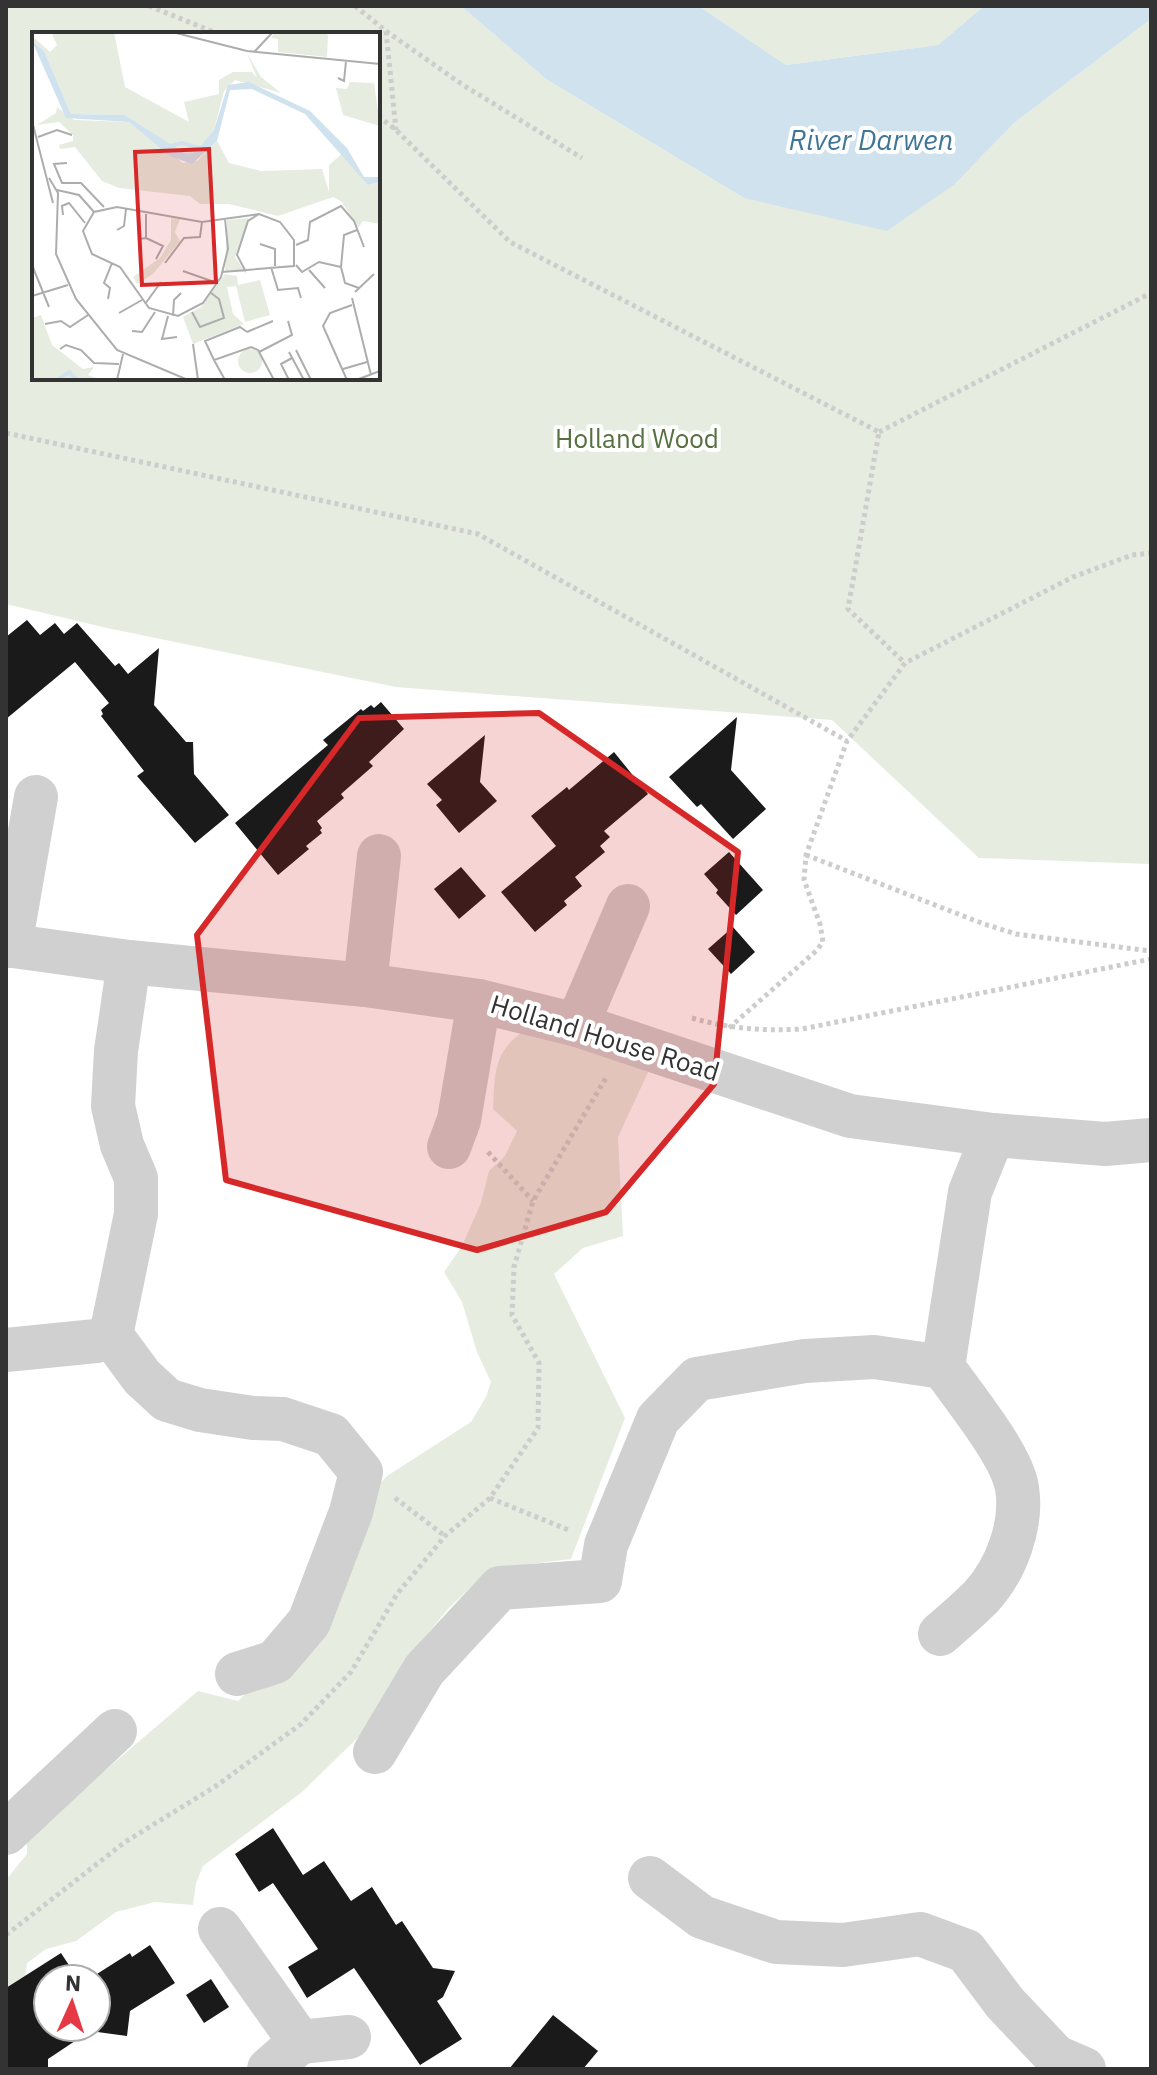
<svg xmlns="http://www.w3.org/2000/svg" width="1157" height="2075" viewBox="0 0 1157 2075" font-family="'IBM Plex Sans',sans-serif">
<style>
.green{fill:#e6ecdf;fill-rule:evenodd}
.water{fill:#cfe2ee}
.building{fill:#1a1a1a}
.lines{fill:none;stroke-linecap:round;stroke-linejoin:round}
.path{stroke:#cdcdcd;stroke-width:5;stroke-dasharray:4 4;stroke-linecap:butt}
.minor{stroke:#d0d0d0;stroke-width:44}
.marked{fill:#d62828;fill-opacity:0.2;stroke:#d62828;stroke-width:6;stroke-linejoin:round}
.labels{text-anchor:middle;stroke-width:8;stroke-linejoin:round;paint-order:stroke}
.park-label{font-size:26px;fill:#56703f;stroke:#fff}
.street-label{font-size:26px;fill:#333;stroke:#fff}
.water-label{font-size:28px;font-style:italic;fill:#3f7597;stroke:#fff}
.inset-river{fill:none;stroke:#cfe2ee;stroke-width:4}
.inset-road{fill:none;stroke:#adadad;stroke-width:2}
.view{fill:#d62828;fill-opacity:0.15;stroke:#d62828;stroke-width:4}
.inset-edge{fill:none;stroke:#333;stroke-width:4}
</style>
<rect width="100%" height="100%" fill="#fff"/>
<g class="green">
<path d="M 6,6 L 461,6 L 546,79 L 744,198 L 955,184 L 1014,123 L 1151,19 L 1151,864 L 979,858 L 832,720 L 396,687 L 107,628 L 6,604 ZM 34,34 L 378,34 L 378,378 L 34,378 Z"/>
<polygon points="699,6 984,6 938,45 786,65"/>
<path d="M 524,1031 L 651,1066 L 618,1137 L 623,1236 L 583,1248 L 554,1274 L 625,1418 L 571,1559 L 522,1565 L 482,1576 L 448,1609 L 415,1649 L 379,1717 L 302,1792 L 203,1866 L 196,1883 L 193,1905 L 155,1902 L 116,1912 L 76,1941 L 46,1949 L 27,1963 L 25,1980 L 6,1994 L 6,1880 L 27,1854 L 27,1837 L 198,1691 L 238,1701 L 257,1683 L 370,1494 L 387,1476 L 471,1422 L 486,1397 L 491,1382 L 477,1352 L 462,1302 L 444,1272 L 462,1246 L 481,1203 L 489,1171 L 505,1156 L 517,1131 L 493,1109 C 495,1074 493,1052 524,1031 Z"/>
</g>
<polygon class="water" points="461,6 699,6 786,65 938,45 984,6 1151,6 1151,19 1014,123 955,184 887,231 744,198 546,79"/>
<g class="building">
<polygon points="27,620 40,635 55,623 64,634 77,623 115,666 119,663 128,674 159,648 154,705 186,742 193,742 194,774 229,815 195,843 137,776 144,771 101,716 103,714 101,710 109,703 75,662 6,719 6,637"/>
<polygon points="381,702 404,729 369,762 373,766 341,794 344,798 317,821 322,828 320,830 322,833 306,846 309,849 278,875 235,823 328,745 323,740 361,709 363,711 371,705 374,708"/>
<polygon points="737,717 731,770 766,809 733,839 701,804 697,807 669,777"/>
<polygon points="485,735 480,782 497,801 459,833 436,805 442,800 427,784"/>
<polygon points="614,752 648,794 604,831 610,837 600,846 605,852 575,877 582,886 564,901 567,905 535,932 501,892 556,846 531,816 567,787 569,790"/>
<polygon points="729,852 763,890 736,915 716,893 718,890 704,874"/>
<polygon points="461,867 486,896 459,919 434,889"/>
<polygon points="733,927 755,952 731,974 708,949"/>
<polygon points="273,1828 303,1875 324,1861 351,1901 372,1887 396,1925 402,1921 433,1968 455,1971 443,1997 437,2001 462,2039 420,2065 354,1968 307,1998 288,1967 318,1949 273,1883 259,1892 235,1854"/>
<polygon points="150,1945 175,1983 130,2011 127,2036 90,2031 48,2059 48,2069 6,2069 6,1988 61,1953 78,1979 48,1979 48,2027 96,2027 96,1979 89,1979 130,1953 132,1957"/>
<polygon points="211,1979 229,2007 204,2023 186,1995"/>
<polygon points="553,2015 598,2051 583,2069 509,2069"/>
</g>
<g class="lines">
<g class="path">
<polyline points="149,6 219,34"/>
<polyline points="355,6 386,31 396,130"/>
<polyline points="386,31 463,85 582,158"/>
<polyline points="378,116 396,130 510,242 879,432 848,609 905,663"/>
<polyline points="879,432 1151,293"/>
<polyline points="6,433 478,534 847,741"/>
<polyline points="806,855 984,924 1016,934 1151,951"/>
<path d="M 692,1018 C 731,1029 762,1031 802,1029 L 1151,959"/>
<polyline points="729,1028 816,951 823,942 820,924 804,880 806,855 847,741 905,663 1073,577 1132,555 1151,553"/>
<polyline points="488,1152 533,1201"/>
<polyline points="395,1498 445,1536"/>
<polyline points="490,1498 571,1531"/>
<polyline points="6,1935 125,1842 216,1786 301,1724 351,1672 397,1594 445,1536 490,1498 538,1428 539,1363 512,1315 514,1267 533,1201 607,1076"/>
</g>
<g class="minor">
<polyline points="6,945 129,962 365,985 479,1001 577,1025 850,1116 993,1135 1105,1144 1151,1140"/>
<polyline points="10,946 36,797"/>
<polyline points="365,985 379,856"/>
<polyline points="577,1025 628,906"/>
<polyline points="449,1147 459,1120 479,1001"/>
<polyline points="111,1335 142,1377 167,1400 200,1410 253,1418 283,1419 331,1435 361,1472 351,1512 309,1622 275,1662 237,1674"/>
<polyline points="6,1350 96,1341 111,1335 136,1214 136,1178 122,1145 113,1106 116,1051 129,962"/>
<path d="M 940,1634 C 954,1622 968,1610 981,1597 C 1006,1570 1023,1525 1017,1488 C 1012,1455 963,1396 943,1367"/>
<polyline points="375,1752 424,1670 500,1588 600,1581 606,1545 658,1419 697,1379 805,1361 874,1357 943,1367 970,1192 993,1135"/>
<polyline points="6,1833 115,1731"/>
<polyline points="650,1878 702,1917 776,1942 843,1945 920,1934 966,1951 1005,2003 1056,2057 1084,2069"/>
<polyline points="220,1929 300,2042 349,2037"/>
<polyline points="269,2069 300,2042"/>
</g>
</g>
<path class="marked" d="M 539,713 L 738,852 L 714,1084 L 606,1212 L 477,1250 L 226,1180 L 197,935 L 359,718 Z"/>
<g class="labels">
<g class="park-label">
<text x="637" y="448">Holland Wood</text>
</g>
<g class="street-label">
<text transform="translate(605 1038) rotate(17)" y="9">Holland House Road</text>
</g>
<g class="water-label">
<text x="871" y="150">River Darwen</text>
</g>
</g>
<g transform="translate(32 32)">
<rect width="348" height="348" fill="#fff"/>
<path d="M 19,0 L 82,0 L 93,55 L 157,90 L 152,70 L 187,62 L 187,48 L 201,40 L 220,40 L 225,46 L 215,21 L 229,45 L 249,61 L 203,48 L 192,59 L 182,98 L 163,120 L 153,122 L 93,83 L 39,82 L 12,19 L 0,9 L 0,4 L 18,20 L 25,13 ZM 243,0 L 291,0 L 296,3 L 295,25 L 246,20 L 246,7 L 239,6 ZM 318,50 L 342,51 L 348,94 L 311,83 L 304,56 L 315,57 ZM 25,75 L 42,88 L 97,90 L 151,131 L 165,129 L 185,109 L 197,131 L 229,139 L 290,137 L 297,160 L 297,133 L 311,121 L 336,153 L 348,150 L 348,192 L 331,189 L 326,196 L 310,170 L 301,165 L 246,184 L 197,172 L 168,172 L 158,164 L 87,156 L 70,149 L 43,115 L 28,117 L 27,113 L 41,109 L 41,103 L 27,90 L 5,93 L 24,81 ZM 139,186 L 148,187 L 143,200 L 148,209 L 121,242 L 105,252 L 101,245 L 128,226 L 139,208 ZM 217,186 L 203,225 L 213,240 L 193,240 L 195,188 ZM 193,242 L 205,244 L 206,253 L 228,248 L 238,283 L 213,290 L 204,254 L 195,255 L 201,282 L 212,292 L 161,312 L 151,285 L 169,275 ZM 9,283 L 20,313 L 51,337 L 62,335 L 56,343 L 69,348 L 0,348 L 0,286 ZM206 329a12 12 0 1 1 24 0a12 12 0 1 1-24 0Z" fill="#e6ecdf"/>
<path d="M 0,9 L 12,19 L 39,82 L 93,83 L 154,122 L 163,120 L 182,98 L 196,53 L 217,50 L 278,79 L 315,116 L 332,145 L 348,145 L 348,150 L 336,153 L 273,82 L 220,57 L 198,58 L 185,109 L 160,132 L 138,124 L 97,90 L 34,86 Z" fill="#cfe2ee"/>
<path class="inset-river" d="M 138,114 L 150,111 L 170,117M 25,348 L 37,340 L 45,348"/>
<path class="inset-road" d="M 140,0 L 215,19 L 348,32M 223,19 L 241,0M 306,46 L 312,49 L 314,29M 0,89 L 21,171M 6,105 L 25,98 L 40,103M 35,131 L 22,132 L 30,151 L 49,151 L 72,175M 17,146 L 26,161 L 24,222 L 44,267 L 85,318 L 156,348M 25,158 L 47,163 L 62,180M 31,183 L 30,174 L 37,171 L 53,191M 85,198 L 92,194 L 94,177M 114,206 L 131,214 L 124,227M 108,207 L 114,206 L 114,182M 228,212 L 243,217 L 243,234M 264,213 L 276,208 L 278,190 L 309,174 L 322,189 L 332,215M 133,231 L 152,206 L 168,205 L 170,190M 0,233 L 17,275M 264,233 L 270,240 L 287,230 L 309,235 L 312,203 L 325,198M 239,235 L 246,258 L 266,256 L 269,266M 309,235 L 313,251 L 327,256M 277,238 L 293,256M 151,239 L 185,251M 190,240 L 262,234 L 262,208 L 248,190 L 227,182 L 170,190 L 85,175 L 62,180 L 51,199 L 60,222 L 88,235 L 117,276 L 146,284 L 171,271 L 189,245 L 196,217 L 193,187M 214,240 L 205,223 L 216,189 L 227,182M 323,260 L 342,242M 0,264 L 36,253M 320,266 L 339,343M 76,267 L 78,256 L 72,251 L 80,231M 113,272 L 129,250M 160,280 L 168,295 L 192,286 L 187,267 L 179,261M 87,281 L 110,268M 136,284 L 130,307 L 145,305M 141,284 L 142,268 L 149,261M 13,292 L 29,289 L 38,295 L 56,283M 100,299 L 110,300 L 123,280M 215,300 L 241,289M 161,312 L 166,348M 28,317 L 34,313 L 49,318 L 62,331 L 87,332M 264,318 L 279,348M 227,320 L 260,303 L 256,289M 257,320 L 272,348M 182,328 L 173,309 L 208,295 L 215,300M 311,337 L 335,330M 85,348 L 91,322M 193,348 L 182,328 L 219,315 L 226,318 L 242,348M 257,348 L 249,332 L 260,326M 315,348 L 291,294 L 298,281 L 320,273M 324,348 L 348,339"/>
<path class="view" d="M 177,117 L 184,250 L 110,253 L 103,120 Z"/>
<rect width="348" height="348" class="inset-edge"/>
</g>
<rect width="1157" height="2075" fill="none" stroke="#333333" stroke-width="16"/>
<g transform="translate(72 2003) rotate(3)"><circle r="38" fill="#ffffff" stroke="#adadad" stroke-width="2"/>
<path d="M0-6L14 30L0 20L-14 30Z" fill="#e63946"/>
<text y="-12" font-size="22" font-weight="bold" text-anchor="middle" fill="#333333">N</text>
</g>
</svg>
